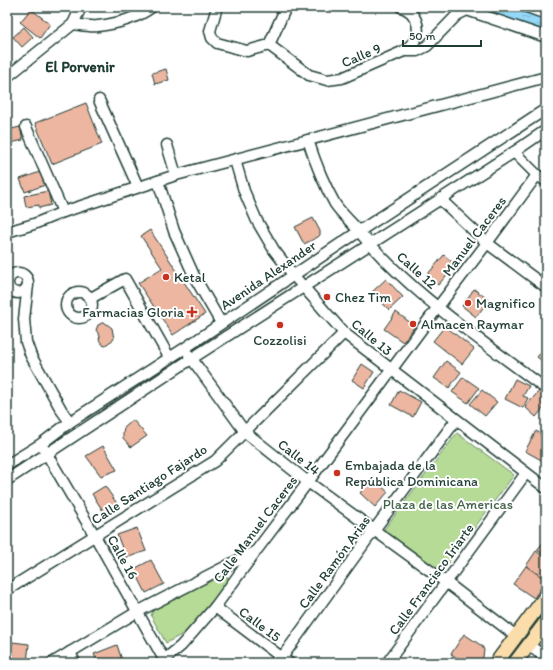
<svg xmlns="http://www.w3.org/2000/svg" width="553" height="670" viewBox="0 0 553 670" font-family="Itim,sans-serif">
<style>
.park{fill:#b6db96;stroke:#6a8c65}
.water{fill:url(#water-ripples);stroke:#6599a8}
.building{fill:#ecb6a1;stroke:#1f3d34}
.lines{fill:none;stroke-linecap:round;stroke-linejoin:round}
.minor-casing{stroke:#1f3d34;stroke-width:13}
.major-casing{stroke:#1f3d34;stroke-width:16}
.minor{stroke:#fff;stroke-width:10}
.major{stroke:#faddab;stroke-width:13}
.poi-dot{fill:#c8321e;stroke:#fff;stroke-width:1.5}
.labels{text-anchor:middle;stroke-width:4;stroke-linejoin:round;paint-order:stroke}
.street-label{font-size:14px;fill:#1f3d34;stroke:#fff}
.poi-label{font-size:14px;fill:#1f3d34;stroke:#fff;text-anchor:start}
.park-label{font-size:14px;fill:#45644c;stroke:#fff}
.neighbourhood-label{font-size:15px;font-weight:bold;fill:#1f3d34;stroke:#fff}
</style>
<defs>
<pattern id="water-ripples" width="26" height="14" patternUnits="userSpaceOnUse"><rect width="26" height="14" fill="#94d7f6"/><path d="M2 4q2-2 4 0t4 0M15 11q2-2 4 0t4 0" fill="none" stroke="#7fb9d4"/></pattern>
</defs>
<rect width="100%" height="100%" fill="#fff"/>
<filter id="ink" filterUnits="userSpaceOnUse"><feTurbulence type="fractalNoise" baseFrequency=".025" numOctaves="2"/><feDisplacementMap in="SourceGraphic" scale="8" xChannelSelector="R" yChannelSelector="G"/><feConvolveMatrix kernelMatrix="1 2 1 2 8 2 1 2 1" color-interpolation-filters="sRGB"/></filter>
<g filter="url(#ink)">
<g class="park">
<polygon points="457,433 514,475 439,575 382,532"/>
<polygon points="221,574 228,577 228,585 192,629 166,643 151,616 153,610"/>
</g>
<polygon class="water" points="475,7 508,7 546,20 546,31"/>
<g class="building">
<polygon points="31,9 50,24 40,38 20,22"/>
<polygon points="24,27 33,37 22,47 13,37"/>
<polygon points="166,69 169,80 155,84 152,73"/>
<polygon points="86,103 102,144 52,164 35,123"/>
<polygon points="20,127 23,140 7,144 7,130"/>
<polygon points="40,172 45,185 25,192 20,179"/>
<polygon points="48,191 51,205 39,208 39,205 26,207 24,196"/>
<polygon points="313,218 320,231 320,235 318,237 304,244 295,227"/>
<polygon points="150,230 205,314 173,335 138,283 162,268 141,236"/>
<polygon points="444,255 456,265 438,285 427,275"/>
<polygon points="386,279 403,297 389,310 372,292"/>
<polygon points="474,289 489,300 476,317 462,306"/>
<polygon points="396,312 415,326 403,342 384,329"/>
<polygon points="104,322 112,328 114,339 104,346 99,340 100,336 96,330 98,325"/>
<polygon points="445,326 474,349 462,364 433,341"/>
<polygon points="546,346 546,364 537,357"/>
<polygon points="446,361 461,372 449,388 434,378"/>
<polygon points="362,364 374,372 364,388 352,380"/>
<polygon points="463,377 479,388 468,403 452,392"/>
<polygon points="515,379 529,386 523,396 528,398 523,408 505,399"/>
<polygon points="399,390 421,402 413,417 391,405"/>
<polygon points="482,390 497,402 485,416 470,404"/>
<polygon points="539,391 546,398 546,405 536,417 525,407"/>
<polygon points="133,420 147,436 131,447 123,438 123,433 124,428"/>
<polygon points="536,431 546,437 546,456 543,461 525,451"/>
<polygon points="103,446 117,470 101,476 86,456"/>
<polygon points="372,478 388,492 375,507 360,493"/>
<polygon points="105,486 120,508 107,517 92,494"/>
<polygon points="137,528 146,551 126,558 117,535"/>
<polygon points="545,540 546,541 546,556 537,550"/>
<polygon points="536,551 546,559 546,580 526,566"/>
<polygon points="151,560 164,584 146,593 134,569"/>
<polygon points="526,566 546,580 534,598 513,584"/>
<polygon points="464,634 482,646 484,650 483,657 479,663 465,663 451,654"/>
<polygon points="12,642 29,644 27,663 10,661"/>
<polygon points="117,645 122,660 116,663 98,663 94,654"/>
</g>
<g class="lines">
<defs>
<g id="minor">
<polyline points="217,7 210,31 212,38 217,43 247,51 269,45 309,75 327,80 342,78 404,51 417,51 427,46 457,15 467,10 546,37"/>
<path d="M 401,7 C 415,11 422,27 415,40 C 413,44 407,48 404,51"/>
<polyline points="527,7 546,14"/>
<path d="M 73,24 C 81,25 90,27 98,26 C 116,24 137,18 152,7"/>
<polyline points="269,45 286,7"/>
<polyline points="7,77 73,24 81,7"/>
<polyline points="99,100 138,187"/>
<polyline points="26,127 63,212"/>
<path d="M 308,140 C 315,162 323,183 335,204 C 341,213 350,221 357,229 C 409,293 480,339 546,389"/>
<polyline points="167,145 176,175"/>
<polyline points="514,152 537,175 546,181"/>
<polyline points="235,160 244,191 257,221 274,250 294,276 344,333 546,488"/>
<polyline points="158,181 174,231 195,278 221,323"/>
<polyline points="440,199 487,243 546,287"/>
<polyline points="7,232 34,224 63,212 176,175 546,77"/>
<circle cx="18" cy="283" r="10"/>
<polyline points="28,285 24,319 26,342 31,356 62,411 70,422"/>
<circle cx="79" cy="305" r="13"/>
<polyline points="91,298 125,279 169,357"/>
<polyline points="189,355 245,432 308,482 447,583 516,636"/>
<polyline points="44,449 95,536 166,663"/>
<polyline points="7,465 41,444 70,422 185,348 358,232 546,109"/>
<polyline points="7,480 191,359 514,152 546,130"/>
<polyline points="7,590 215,461 344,333"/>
<polyline points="215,607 289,663"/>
<polyline points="529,645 546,658"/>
<polyline points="70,652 75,663"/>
<polyline points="164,660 181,646 215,607 256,551 308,482 438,307 487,243 537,175"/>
<polyline points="52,663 137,612 254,552"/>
<polyline points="278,663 374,530 456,420"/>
<polyline points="387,663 526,473"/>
</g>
<g id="major">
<polyline points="496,663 546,596"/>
<polyline points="515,663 546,622"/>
</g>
</defs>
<use href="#minor" class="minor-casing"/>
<use href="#major" class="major-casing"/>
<use href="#minor" class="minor"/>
<use href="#major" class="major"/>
</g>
</g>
<g class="poi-dot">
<circle cx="166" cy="277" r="4"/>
<circle cx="327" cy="297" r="4"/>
<circle cx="468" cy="303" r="4"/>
<path d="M190 306h4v4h4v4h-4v4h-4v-4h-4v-4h4z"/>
<circle cx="413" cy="324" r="4"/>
<circle cx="280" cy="325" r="4"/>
<circle cx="337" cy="473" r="4"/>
</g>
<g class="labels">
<g class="street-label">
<text transform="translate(361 55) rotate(-23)" y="5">Calle 9</text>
<text transform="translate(474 236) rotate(-53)" y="5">Manuel Caceres</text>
<text transform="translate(417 270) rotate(42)" y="5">Calle 12</text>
<text transform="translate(268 275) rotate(-34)" y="5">Avenida Alexander</text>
<text transform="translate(372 337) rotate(40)" y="5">Calle 13</text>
<text transform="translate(299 457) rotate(38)" y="5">Calle 14</text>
<text transform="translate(149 484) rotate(-33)" y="5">Calle Santiago Fajardo</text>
<text transform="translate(255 529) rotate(-53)" y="5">Calle Manuel Caceres</text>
<text transform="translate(123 557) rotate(61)" y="5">Calle 16</text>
<text transform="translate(334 562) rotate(-54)" y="5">Calle Ramón Arias</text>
<text transform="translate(431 579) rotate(-54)" y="5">Calle Francisco Iriarte</text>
<text transform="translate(260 624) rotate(37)" y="5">Calle 15</text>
</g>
<g class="poi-label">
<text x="174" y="282">Ketal</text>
<text x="335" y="302">Chez Tim</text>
<text x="476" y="308">Magnifico</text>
<text x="184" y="317" text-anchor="end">Farmacias Gloria</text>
<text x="421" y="329">Almacen Raymar</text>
<text x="280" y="345" text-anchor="middle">Cozzolisi</text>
<text x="345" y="470">Embajada de la<tspan x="345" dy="16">República Dominicana</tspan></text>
</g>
<g class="park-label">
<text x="448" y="509">Plaza de las Americas</text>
</g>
<g class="neighbourhood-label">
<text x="80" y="72">El Porvenir</text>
</g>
</g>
<rect width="553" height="670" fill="none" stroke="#fff" stroke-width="24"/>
<rect x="12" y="12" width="529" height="646" fill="none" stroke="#1f3d34" stroke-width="1.5" filter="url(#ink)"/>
<path d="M403 40v6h78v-6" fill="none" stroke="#1f3d34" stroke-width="2"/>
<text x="409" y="40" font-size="12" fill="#1f3d34" stroke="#ffffff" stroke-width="3" paint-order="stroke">50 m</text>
</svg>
